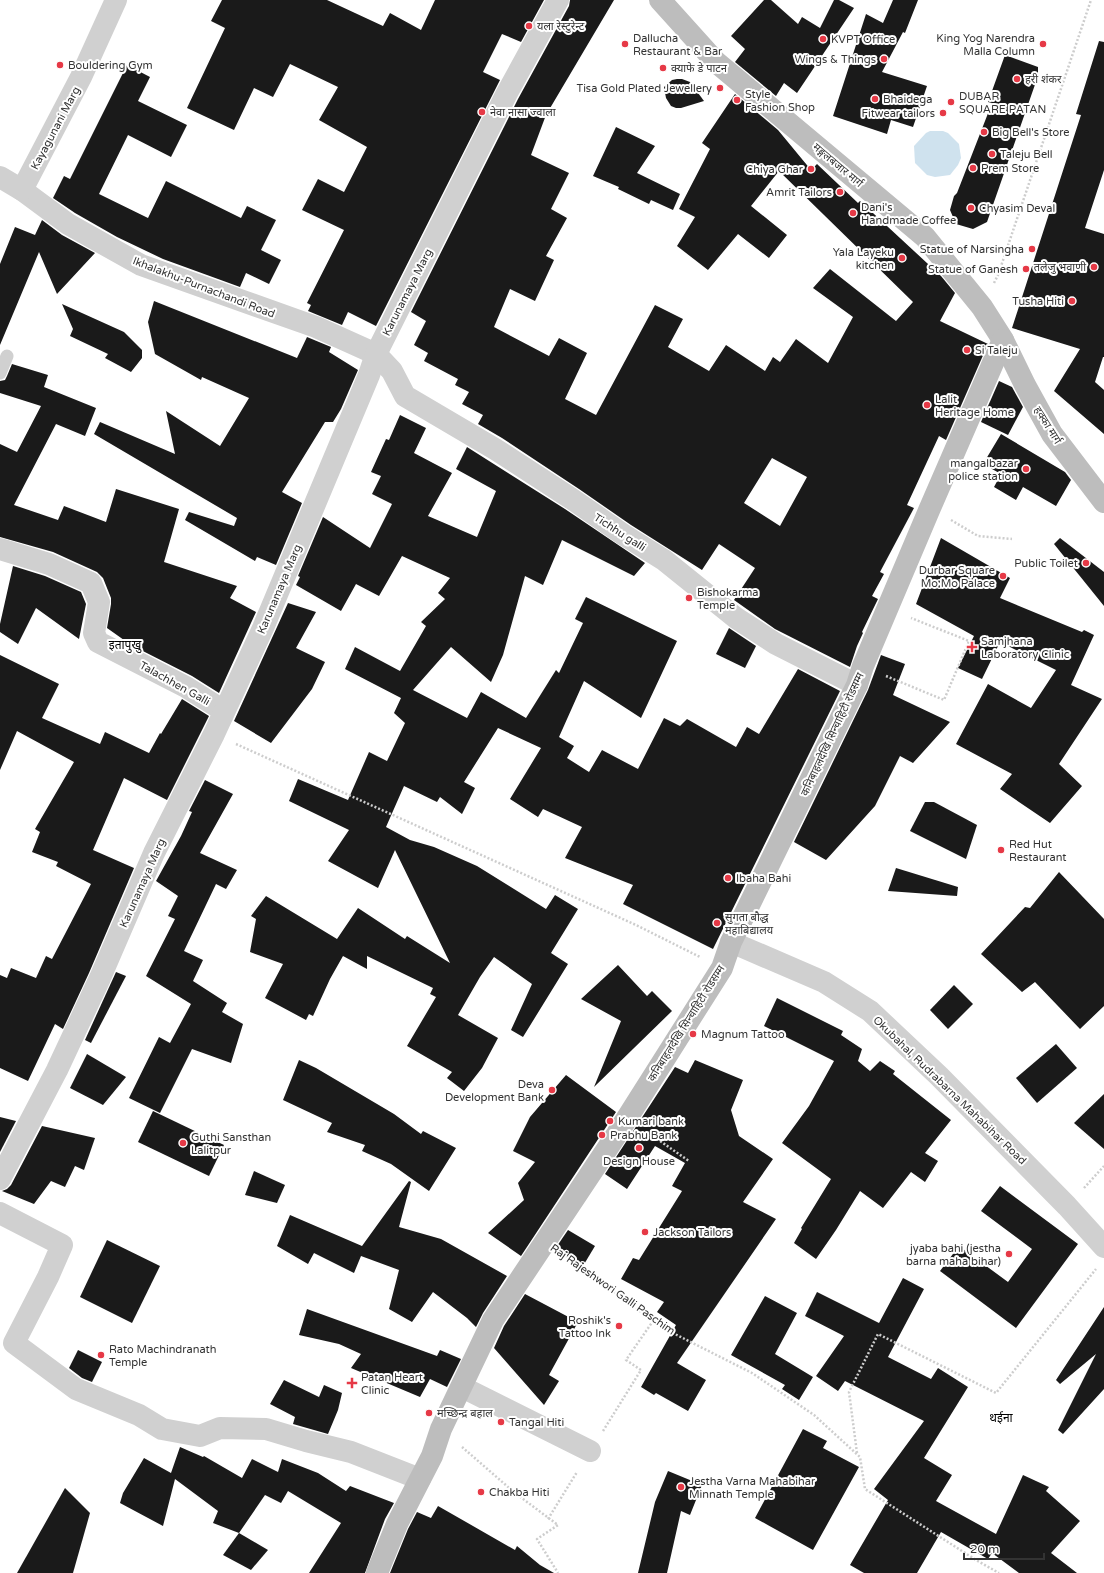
<svg xmlns="http://www.w3.org/2000/svg" width="1104" height="1573" viewBox="0 0 1104 1573" font-family="'Varela Round','Noto Sans Devanagari',sans-serif">
<style>
.water{fill:#cfe2ee}
.building{fill:#1a1a1a;fill-rule:evenodd}
.lines{fill:none;stroke-linecap:round;stroke-linejoin:round}
.path{stroke:#cdcdcd;stroke-width:2.5;stroke-dasharray:2 2;stroke-linecap:butt}
.lane{stroke:#d0d0d0;stroke-width:13}
.street{stroke:#d0d0d0;stroke-width:22}
.secondary{stroke:#bdbdbd;stroke-width:22}
.poi-dot{fill:#e63946;stroke:#fff;stroke-width:1.5}
.labels{text-anchor:middle;stroke-width:4;stroke-linejoin:round;paint-order:stroke}
.poi-label{font-size:11px;fill:#333;stroke:#fff;text-anchor:start}
.street-label{font-size:11px;fill:#333;stroke:#fff}
.neighbourhood-label{font-size:12px;fill:#000;stroke:#fff}
</style>
<rect width="100%" height="100%" fill="#fff"/>
<polygon class="water" points="930,131 943,131 948,133 959,144 961,158 958,165 950,175 935,177 927,175 915,163 914,146 926,133"/>
<g class="building">
<polygon points="222,0 327,0 383,26 390,13 421,30 435,0 544,0 521,42 502,34 483,72 500,80 376,326 348,312 342,325 308,311 311,305 307,303 344,230 302,210 318,179 344,192 367,147 319,120 338,87 290,64 273,97 254,88 234,130 187,108 225,28 211,21"/>
<path d="M 570,0 L 614,0 L 546,115 L 531,155 L 569,173 L 551,209 L 567,218 L 546,256 L 554,260 L 535,301 L 510,289 L 494,327 L 549,356 L 559,338 L 587,353 L 565,399 L 596,415 L 655,305 L 683,319 L 668,347 L 709,371 L 726,345 L 765,371 L 773,357 L 780,362 L 796,339 L 828,363 L 853,317 L 813,288 L 830,269 L 896,321 L 913,302 L 779,171 L 751,206 L 787,235 L 769,258 L 738,234 L 708,270 L 677,246 L 695,217 L 679,209 L 710,149 L 702,143 L 735,94 L 778,130 L 811,170 L 817,164 L 858,203 L 860,201 L 941,276 L 955,293 L 940,321 L 988,344 L 946,440 L 939,436 L 907,505 L 914,508 L 880,572 L 884,574 L 872,596 L 878,599 L 862,632 L 863,633 L 857,646 L 850,667 L 775,629 L 734,600 L 755,568 L 719,544 L 702,570 L 631,525 L 579,489 L 502,438 L 478,424 L 483,415 L 462,404 L 469,392 L 455,385 L 458,379 L 424,361 L 428,353 L 414,345 L 426,321 L 411,312 L 518,99 L 569,6 ZM 772,458 L 807,477 L 780,526 L 744,503 Z"/>
<polygon points="764,0 771,0 798,24 802,17 820,28 834,0 839,0 854,8 797,93 784,83 776,96 735,62 745,49 731,36"/>
<polygon points="893,0 918,0 905,33 903,32 882,72 927,86 913,127 891,120 887,134 833,116 866,14 883,23"/>
<polygon points="1099,41 1104,42 1104,170 1085,228 1104,234 1104,357 1103,357 1095,382 1104,390 1104,434 1054,391 1080,349 1012,328 1081,115 1076,114"/>
<polygon points="1005,55 1038,67 1038,76 987,222 973,229 956,224 950,210 954,196 957,193 992,103 988,102"/>
<polygon points="127,65 150,77 138,101 187,125 171,157 128,135 99,194 148,218 166,181 241,218 247,206 276,220 261,250 281,260 269,284 246,273 240,287 163,259 117,237 75,213 53,198 64,176 70,179"/>
<polygon points="677,79 682,79 690,82 704,101 681,108 676,108 671,106 666,98 664,87 672,80"/>
<polygon points="616,127 655,146 637,173 680,194 673,210 651,200 649,204 618,189 619,187 593,176"/>
<polygon points="42,220 62,235 95,253 57,294 39,252 0,345 0,264 15,227 35,235"/>
<polygon points="154,301 297,358 307,337 331,347 329,352 358,370 341,409 333,422 325,422 282,492 302,503 276,565 257,557 255,561 185,520 189,512 234,526 237,518 94,434 100,422 175,454 166,411 220,446 249,398 202,377 201,380 155,354 148,322"/>
<polygon points="62,304 124,332 142,350 142,358 131,372 105,358 108,354 70,336 73,329"/>
<polygon points="12,364 48,375 44,387 96,408 85,436 56,424 14,505 58,520 64,506 106,522 116,489 179,509 164,562 237,586 230,598 256,612 219,693 192,676 131,645 107,628 111,604 111,598 103,578 97,572 53,552 0,537 0,444 17,452 41,406 0,393 0,381 5,380 7,376"/>
<polygon points="999,381 1012,387 1023,407 1008,435 981,422"/>
<polygon points="400,415 426,428 414,453 452,473 428,516 477,537 496,491 456,469 467,447 565,509 645,563 634,576 562,540 543,585 525,576 503,655 491,682 451,647 413,690 467,718 481,692 526,718 556,670 559,673 583,623 575,619 586,597 677,641 641,718 584,681 559,737 574,746 567,758 589,772 602,750 638,769 664,718 680,726 687,719 736,747 747,727 759,734 798,669 840,691 713,949 623,904 633,885 565,858 582,827 543,809 538,817 510,799 541,748 498,728 464,782 475,788 462,814 440,797 437,802 404,786 386,827 410,840 434,847 477,866 546,909 555,895 578,909 551,953 568,964 523,1037 511,1030 532,984 494,957 480,977 458,1015 498,1038 482,1068 464,1091 447,1078 452,1072 407,1046 436,997 430,994 433,988 367,956 367,969 343,956 330,979 313,1016 309,1014 306,1020 265,998 283,964 250,952 256,919 251,916 266,896 337,939 358,908 405,939 407,936 450,963 395,850 378,888 328,861 349,830 289,801 298,779 348,800 369,752 387,761 405,723 394,713 401,698 345,669 355,647 400,671 426,626 421,622 445,599 438,593 450,578 402,556 379,596 356,584 341,611 296,585 300,577 298,576 323,517 370,548 392,504 372,494 381,476 371,472 386,439 389,440"/>
<polygon points="1001,434 1065,472 1071,480 1056,506 1023,487 1016,500 994,487 1001,474 983,464"/>
<polygon points="941,538 1010,578 1000,598 1082,632 1084,630 1094,635 1071,685 1102,699 1059,764 1082,786 1050,823 1000,789 1012,774 956,744 988,684 1031,708 1056,670 1000,642 982,679 958,668 974,636 916,604"/>
<polygon points="1060,538 1104,572 1104,606 1054,544"/>
<polygon points="13,566 45,576 81,592 86,604 79,639 36,608 18,644 0,632 0,624"/>
<polygon points="288,603 316,612 296,648 325,662 312,689 271,743 234,721"/>
<polygon points="729,628 756,646 745,668 716,654"/>
<polygon points="0,655 59,684 42,718 100,744 105,732 149,753 160,733 161,734 182,699 209,716 167,800 124,778 93,850 134,868 89,973 63,1029 55,1024 28,1081 0,1068 0,975 7,978 11,968 36,978 46,956 52,959 91,884 56,866 58,862 32,852 40,832 35,829 74,762 17,731 0,770"/>
<polygon points="881,655 905,664 893,695 950,722 913,763 900,756 875,806 826,860 794,842 868,690"/>
<polygon points="205,780 233,794 200,853 237,870 226,889 216,884 184,951 203,960 193,981 227,1003 222,1012 243,1024 231,1063 192,1049 160,1113 129,1098 159,1037 170,1043 191,1004 146,976 175,919 168,916 178,896 156,881 181,836 192,812 189,811"/>
<polygon points="925,802 934,802 977,825 966,859 910,831"/>
<polygon points="896,868 958,887 957,896 888,891"/>
<polygon points="1059,872 1104,919 1104,1006 1080,1029 1035,982 1022,992 981,954 1025,907 1030,908"/>
<polygon points="618,965 647,996 652,991 672,1011 594,1087 621,1021 581,999"/>
<polygon points="116,972 126,976 91,1043 85,1040"/>
<polygon points="954,985 973,1004 948,1029 930,1010"/>
<polygon points="777,998 843,1031 841,1035 862,1049 858,1061 870,1071 880,1061 895,1071 893,1074 951,1120 925,1153 938,1161 925,1182 911,1172 883,1208 860,1191 836,1230 816,1259 794,1243 802,1229 801,1228 831,1179 782,1143 809,1106 834,1061 764,1026"/>
<polygon points="1056,1044 1077,1068 1037,1103 1016,1078"/>
<polygon points="87,1054 126,1077 103,1105 70,1088"/>
<polygon points="299,1060 316,1068 394,1114 421,1134 423,1131 456,1148 429,1191 391,1164 362,1151 365,1145 327,1132 332,1123 283,1100"/>
<polygon points="695,1060 743,1080 731,1110 739,1136 773,1159 743,1202 776,1219 677,1363 706,1380 688,1411 656,1393 654,1395 641,1387 676,1325 657,1312 664,1302 621,1279 633,1258 639,1260 682,1191 672,1186 685,1163 655,1146 627,1189 605,1174 675,1067 688,1073"/>
<polygon points="566,1075 616,1112 521,1256 488,1233 524,1200 518,1183 535,1162 513,1151 530,1117"/>
<polygon points="1104,1094 1104,1149 1074,1123"/>
<polygon points="153,1111 224,1145 209,1176 138,1142"/>
<polygon points="0,1117 16,1121 0,1152"/>
<polygon points="42,1126 95,1138 84,1170 75,1166 65,1187 51,1181 34,1204 2,1191 7,1189 11,1185"/>
<polygon points="254,1171 285,1185 277,1203 245,1195"/>
<polygon points="409,1181 411,1182 399,1227 441,1239 507,1276 483,1313 476,1327 467,1318 433,1292 412,1322 389,1309 399,1270 361,1256 354,1273 314,1253 308,1264 277,1246 290,1215 362,1246"/>
<polygon points="1000,1186 1078,1244 1016,1328 940,1271 959,1246 1008,1282 1032,1249 981,1211"/>
<polygon points="568,1230 595,1246 583,1266 555,1249"/>
<polygon points="107,1240 160,1266 132,1323 80,1297"/>
<polygon points="903,1278 924,1289 888,1357 931,1379 938,1368 968,1387 924,1458 952,1475 936,1501 996,1534 1023,1475 1049,1487 1046,1491 1080,1521 1051,1553 1077,1573 1019,1573 992,1553 988,1559 941,1532 917,1573 864,1573 850,1565 888,1500 874,1489 924,1421 845,1381 838,1391 816,1376 844,1336 805,1316 817,1292 879,1323"/>
<polygon points="525,1294 578,1322 549,1375 559,1381 544,1405 494,1348 504,1326"/>
<polygon points="765,1296 797,1313 775,1354 813,1377 799,1400 782,1389 785,1385 731,1355"/>
<polygon points="1104,1307 1104,1389 1063,1434 1058,1430 1096,1354 1060,1384 1056,1380"/>
<polygon points="307,1309 437,1356 440,1350 461,1359 447,1387 430,1379 420,1397 351,1368 361,1354 339,1344 299,1335"/>
<polygon points="78,1350 102,1362 92,1382 82,1378 69,1368"/>
<polygon points="284,1380 319,1397 324,1385 342,1393 338,1410 328,1434 293,1424 295,1417 270,1404"/>
<polygon points="803,1429 827,1441 823,1448 859,1467 813,1550 755,1518"/>
<polygon points="180,1447 203,1457 204,1456 242,1478 252,1459 278,1472 282,1459 318,1473 346,1491 350,1486 394,1503 385,1519 365,1573 309,1573 341,1523 288,1491 281,1503 265,1495 239,1533 213,1523 218,1511 175,1479 163,1526 120,1503 123,1493 144,1458 171,1473"/>
<polygon points="668,1471 702,1485 690,1515 681,1511 667,1573 638,1573 655,1502"/>
<polygon points="65,1488 90,1513 73,1573 17,1573"/>
<polygon points="438,1506 515,1550 517,1546 540,1565 554,1573 390,1573 408,1529 417,1512 431,1518"/>
<polygon points="239,1533 268,1550 251,1570 223,1555"/>
</g>
<g class="lines">
<g class="path">
<polyline points="994,283 998,275 1091,0"/>
<polyline points="951,520 978,536 1012,539"/>
<polyline points="886,676 944,700 969,641 911,618"/>
<polyline points="236,744 636,925 700,957"/>
<polyline points="647,1132 689,1161"/>
<polyline points="1084,1188 1104,1166"/>
<polyline points="565,1256 663,1328 752,1373 814,1415 860,1457 865,1489 976,1560 999,1573"/>
<polyline points="603,1431 641,1370 626,1360 653,1321"/>
<polyline points="462,1447 515,1493 558,1525 537,1539 558,1573"/>
<polyline points="857,1453 849,1392 878,1334 996,1393 1096,1269"/>
<polyline points="548,1519 577,1472"/>
</g>
<polyline class="lane" points="0,373 7,356"/>
<g class="street">
<polyline points="0,177 22,190 68,224 141,265 316,327 376,354 392,371 405,396 495,449 572,499 624,535 664,560 736,618 776,644 857,685"/>
<polyline points="22,190 81,77 116,0"/>
<polyline points="0,549 49,564 91,583 99,602 94,633 98,642 186,687 224,711"/>
<polyline points="731,942 824,982 870,1011 939,1076 1067,1206 1104,1247"/>
<polyline points="0,1179 57,1070 100,978 154,853 214,734 263,628 369,375 376,354 507,93 558,0"/>
<polyline points="0,1213 62,1245 48,1277 14,1343 76,1389 139,1415 162,1429 200,1436 220,1428 266,1429 306,1441 351,1452 420,1479"/>
<polyline points="462,1387 590,1451"/>
</g>
<g class="secondary">
<polyline points="660,0 716,62 925,237 982,307 1003,340 1025,385 1052,434 1104,502"/>
<polyline points="377,1573 397,1524 432,1456 441,1429 493,1320 617,1134 722,968 731,942 857,685 863,666 930,508 1003,340"/>
</g>
</g>
<g class="poi-dot">
<circle cx="529" cy="26" r="4"/>
<circle cx="823" cy="39" r="4"/>
<circle cx="625" cy="44" r="4"/>
<circle cx="1043" cy="44" r="4"/>
<circle cx="884" cy="59" r="4"/>
<circle cx="60" cy="65" r="4"/>
<circle cx="663" cy="68" r="4"/>
<circle cx="1017" cy="79" r="4"/>
<circle cx="720" cy="88" r="4"/>
<circle cx="875" cy="99" r="4"/>
<circle cx="737" cy="100" r="4"/>
<circle cx="951" cy="102" r="4"/>
<circle cx="482" cy="112" r="4"/>
<circle cx="943" cy="113" r="4"/>
<circle cx="984" cy="132" r="4"/>
<circle cx="992" cy="154" r="4"/>
<circle cx="973" cy="168" r="4"/>
<circle cx="811" cy="169" r="4"/>
<circle cx="840" cy="192" r="4"/>
<circle cx="971" cy="208" r="4"/>
<circle cx="853" cy="213" r="4"/>
<circle cx="1032" cy="249" r="4"/>
<circle cx="902" cy="258" r="4"/>
<circle cx="1094" cy="267" r="4"/>
<circle cx="1026" cy="269" r="4"/>
<circle cx="1072" cy="301" r="4"/>
<circle cx="967" cy="350" r="4"/>
<circle cx="927" cy="405" r="4"/>
<circle cx="1026" cy="469" r="4"/>
<circle cx="1086" cy="563" r="4"/>
<circle cx="1003" cy="576" r="4"/>
<circle cx="689" cy="598" r="4"/>
<path d="M970 641h4v4h4v4h-4v4h-4v-4h-4v-4h4z"/>
<circle cx="1001" cy="850" r="4"/>
<circle cx="728" cy="878" r="4"/>
<circle cx="717" cy="923" r="4"/>
<circle cx="693" cy="1034" r="4"/>
<circle cx="552" cy="1090" r="4"/>
<circle cx="610" cy="1121" r="4"/>
<circle cx="602" cy="1135" r="4"/>
<circle cx="183" cy="1143" r="4"/>
<circle cx="639" cy="1148" r="4"/>
<circle cx="645" cy="1232" r="4"/>
<circle cx="1009" cy="1254" r="4"/>
<circle cx="619" cy="1326" r="4"/>
<circle cx="101" cy="1355" r="4"/>
<path d="M350 1377h4v4h4v4h-4v4h-4v-4h-4v-4h4z"/>
<circle cx="429" cy="1413" r="4"/>
<circle cx="501" cy="1422" r="4"/>
<circle cx="681" cy="1487" r="4"/>
<circle cx="481" cy="1492" r="4"/>
</g>
<g class="labels">
<g class="poi-label">
<text x="537" y="30">यला रेस्टुरेन्ट</text>
<text x="633" y="42">Dallucha<tspan x="633" dy="13">Restaurant &amp; Bar</tspan></text>
<text x="1035" y="42" text-anchor="end">King Yog Narendra<tspan x="1035" dy="13">Malla Column</tspan></text>
<text x="831" y="43">KVPT Office</text>
<text x="876" y="63" text-anchor="end">Wings &amp; Things</text>
<text x="68" y="69">Bouldering Gym</text>
<text x="671" y="72">क्याफे डे पाटन</text>
<text x="1025" y="83">हरी शंकर</text>
<text x="712" y="92" text-anchor="end">Tisa Gold Plated Jewellery</text>
<text x="745" y="98">Style<tspan x="745" dy="13">Fashion Shop</tspan></text>
<text x="959" y="100">DUBAR<tspan x="959" dy="13">SQUARE PATAN</tspan></text>
<text x="883" y="103">Bhaidega</text>
<text x="490" y="116">नेवा नासा ज्वाला</text>
<text x="935" y="117" text-anchor="end">Fitwear tailors</text>
<text x="992" y="136">Big Bell's Store</text>
<text x="1000" y="158">Taleju Bell</text>
<text x="981" y="172">Prem Store</text>
<text x="803" y="173" text-anchor="end">Chiya Ghar</text>
<text x="832" y="196" text-anchor="end">Amrit Tailors</text>
<text x="861" y="211">Dani's<tspan x="861" dy="13">Handmade Coffee</tspan></text>
<text x="979" y="212">Chyasim Deval</text>
<text x="1024" y="253" text-anchor="end">Statue of Narsingha</text>
<text x="894" y="256" text-anchor="end">Yala Layeku<tspan x="894" dy="13">kitchen</tspan></text>
<text x="1086" y="271" text-anchor="end">तलेजु भवाणी</text>
<text x="1018" y="273" text-anchor="end">Statue of Ganesh</text>
<text x="1064" y="305" text-anchor="end">Tusha Hiti</text>
<text x="975" y="354">Si Taleju</text>
<text x="935" y="403">Lalit<tspan x="935" dy="13">Heritage Home</tspan></text>
<text x="1018" y="467" text-anchor="end">mangalbazar<tspan x="1018" dy="13">police station</tspan></text>
<text x="1078" y="567" text-anchor="end">Public Toilet</text>
<text x="995" y="574" text-anchor="end">Durbar Square<tspan x="995" dy="13">Mo:Mo Palace</tspan></text>
<text x="697" y="596">Bishokarma<tspan x="697" dy="13">Temple</tspan></text>
<text x="981" y="645">Samjhana<tspan x="981" dy="13">Laboratory Clinic</tspan></text>
<text x="1009" y="848">Red Hut<tspan x="1009" dy="13">Restaurant</tspan></text>
<text x="736" y="882">Ibaha Bahi</text>
<text x="725" y="921">सुगता बौद्ध<tspan x="725" dy="13">महाबिद्यालय</tspan></text>
<text x="701" y="1038">Magnum Tattoo</text>
<text x="544" y="1088" text-anchor="end">Deva<tspan x="544" dy="13">Development Bank</tspan></text>
<text x="618" y="1125">Kumari bank</text>
<text x="610" y="1139">Prabhu Bank</text>
<text x="191" y="1141">Guthi Sansthan<tspan x="191" dy="13">Lalitpur</tspan></text>
<text x="639" y="1165" text-anchor="middle">Design House</text>
<text x="653" y="1236">Jackson Tailors</text>
<text x="1001" y="1252" text-anchor="end">jyaba bahi (jestha<tspan x="1001" dy="13">barna maha bihar)</tspan></text>
<text x="611" y="1324" text-anchor="end">Roshik's<tspan x="611" dy="13">Tattoo Ink</tspan></text>
<text x="109" y="1353">Rato Machindranath<tspan x="109" dy="13">Temple</tspan></text>
<text x="361" y="1381">Patan Heart<tspan x="361" dy="13">Clinic</tspan></text>
<text x="437" y="1417">मच्छिन्द्र बहाल</text>
<text x="509" y="1426">Tangal Hiti</text>
<text x="689" y="1485">Jestha Varna Mahabihar<tspan x="689" dy="13">Minnath Temple</tspan></text>
<text x="489" y="1496">Chakba Hiti</text>
</g>
<g class="street-label">
<text transform="translate(55 128) rotate(-62)" y="4">Kayagunani Marg</text>
<text transform="translate(838 165) rotate(40)" y="4">मङ्गलबजार मार्ग</text>
<text transform="translate(204 287) rotate(21)" y="4">Ikhalakhu-Purnachandi Road</text>
<text transform="translate(407 292) rotate(-63)" y="4">Karunamaya Marg</text>
<text transform="translate(1048 425) rotate(58)" y="4">हक्का मार्ग</text>
<text transform="translate(620 532) rotate(33)" y="4">Tichhu galli</text>
<text transform="translate(279 589) rotate(-67)" y="4">Karunamaya Marg</text>
<text transform="translate(175 683) rotate(29)" y="4">Talachhen Galli</text>
<text transform="translate(832 734) rotate(-65)" y="4">कनिबाहलदेखि सिन्चाहिटी रोडसम्म</text>
<text transform="translate(142 883) rotate(-66)" y="4">Karunamaya Marg</text>
<text transform="translate(686 1023) rotate(-58)" y="4">कनिबाहलदेखि सिन्चाहिटी रोडसम्म</text>
<text transform="translate(950 1090) rotate(44)" y="4">Okubahal, Rudrabarna Mahabihar Road</text>
<text transform="translate(613 1289) rotate(35)" y="4">Raj Rajeshwori Galli Paschim</text>
</g>
<g class="neighbourhood-label">
<text x="125" y="649">इतापुखु</text>
<text x="1001" y="1422">थईना</text>
</g>
</g>
<path d="M964 1553v6h80v-6" fill="none" stroke="#333333" stroke-width="2"/>
<text x="970" y="1553" font-size="12" fill="#333333" stroke="#ffffff" stroke-width="3" paint-order="stroke">20 m</text>
</svg>
